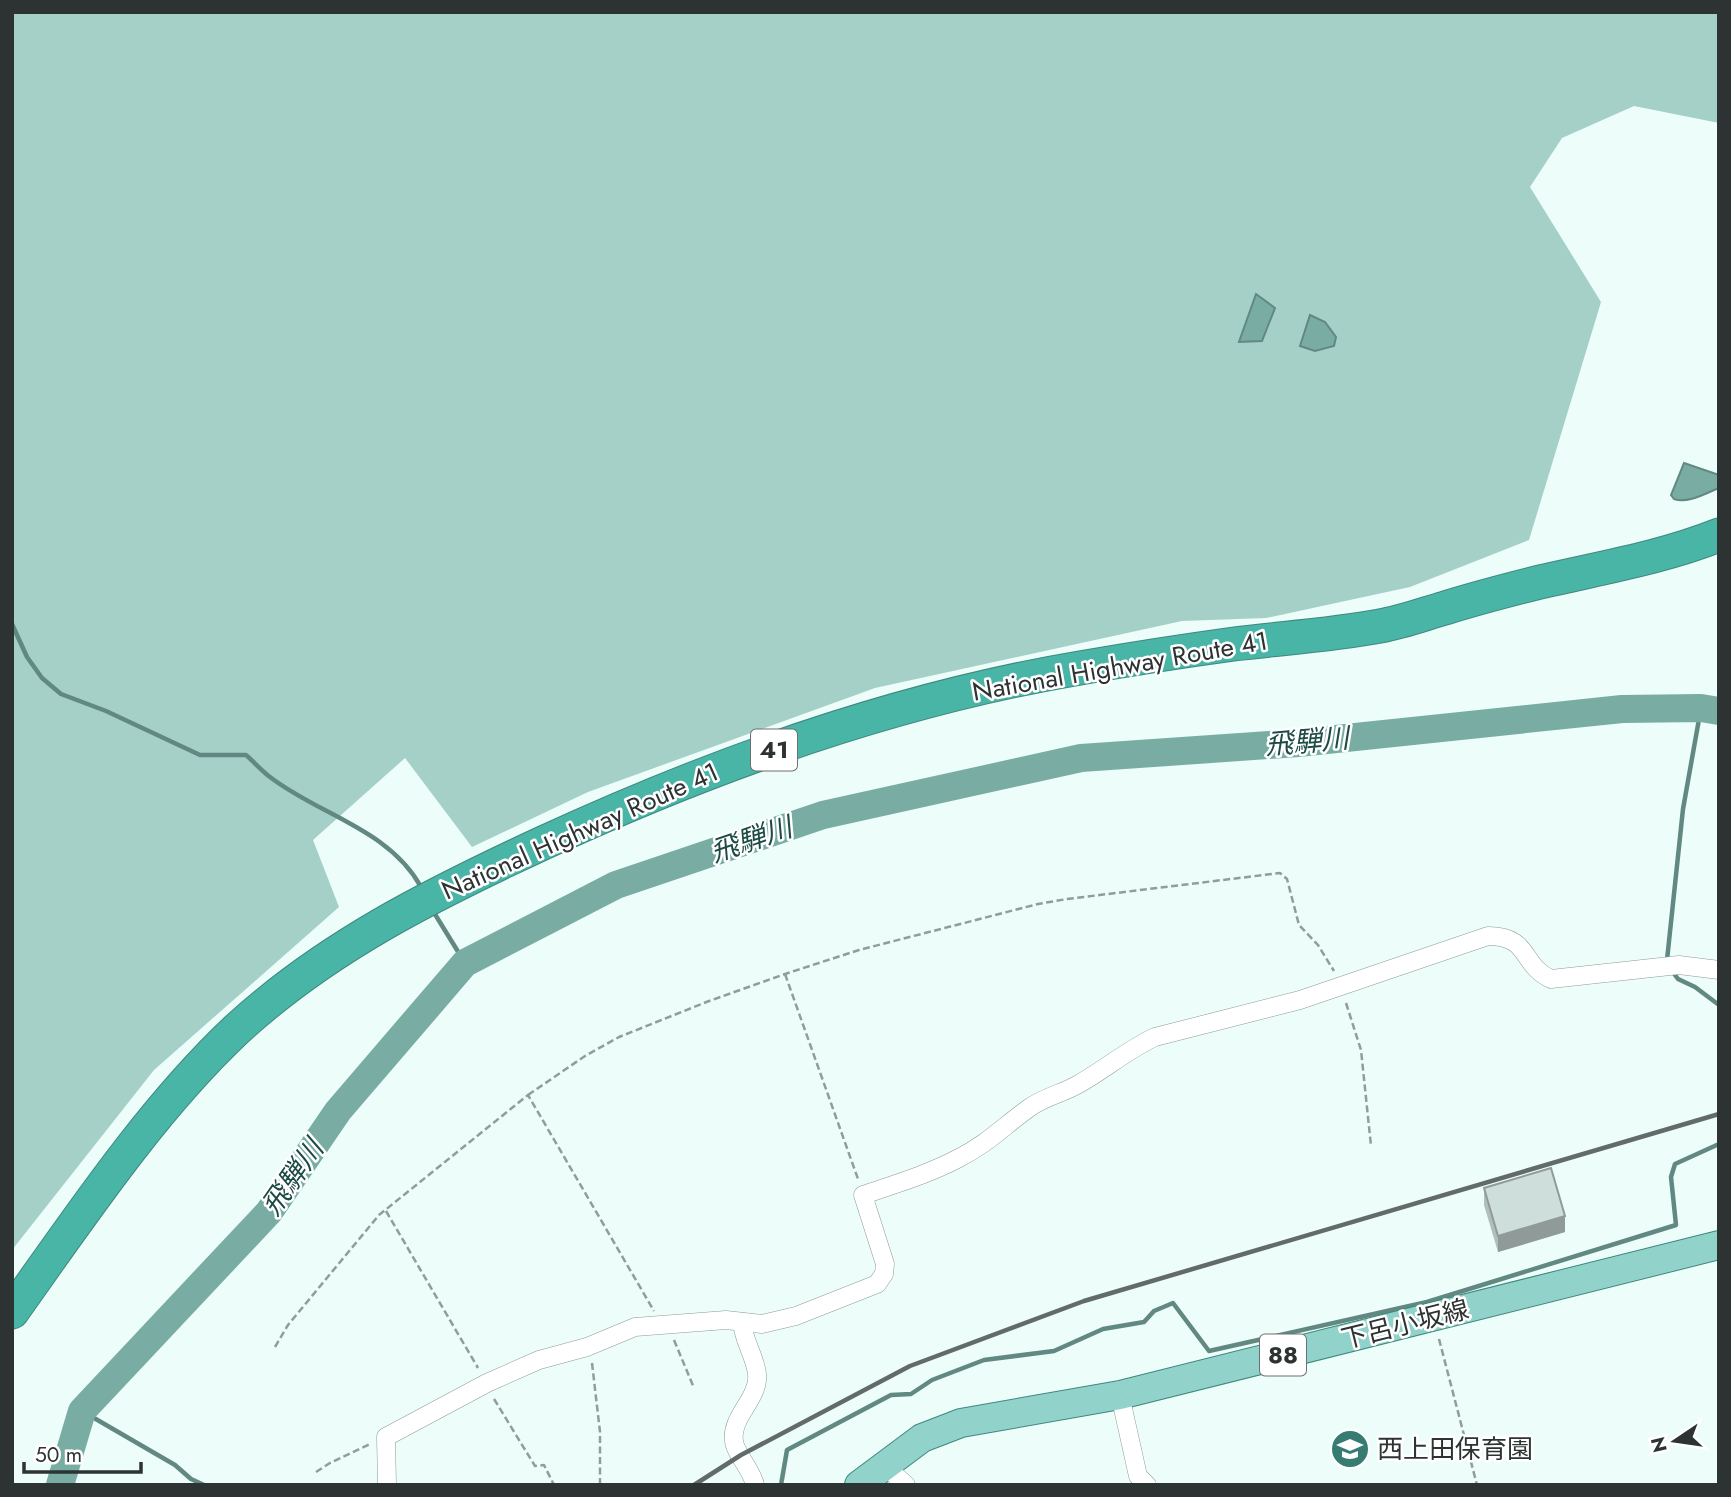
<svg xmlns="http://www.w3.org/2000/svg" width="1731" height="1497" viewBox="0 0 1731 1497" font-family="Jost,'Noto Sans JP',sans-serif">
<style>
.green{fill:#a5d0c8}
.water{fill:#79ada4;stroke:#628882;stroke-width:2}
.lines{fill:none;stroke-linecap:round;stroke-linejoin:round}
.stream{stroke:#628882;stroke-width:4.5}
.river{stroke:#79ada4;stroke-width:28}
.street-casing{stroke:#8c9b99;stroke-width:19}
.primary-casing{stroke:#3f887e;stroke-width:30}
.highway-casing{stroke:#3f887e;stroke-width:35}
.path{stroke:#929d9b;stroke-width:2.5;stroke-dasharray:7 3.5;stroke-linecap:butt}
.street{stroke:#fff;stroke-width:18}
.primary{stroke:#91d3ca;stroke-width:28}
.highway{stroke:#48b5a7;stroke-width:33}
.rail{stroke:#626b6a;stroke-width:4.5}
.wall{fill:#b1bfbc}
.shaded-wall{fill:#909b99}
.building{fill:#cededb;stroke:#909b99;stroke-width:2}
.labels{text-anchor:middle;stroke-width:5;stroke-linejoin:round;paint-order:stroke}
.shield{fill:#fff;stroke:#6c7070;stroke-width:2}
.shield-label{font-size:24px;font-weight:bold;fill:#2d3332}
.street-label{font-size:26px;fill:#2d3332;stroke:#fff}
.poi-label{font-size:26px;fill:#2d3332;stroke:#fff;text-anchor:start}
.water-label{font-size:28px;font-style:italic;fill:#1c4a44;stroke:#fff}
</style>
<rect width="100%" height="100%" fill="#ecfdfa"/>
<polygon class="green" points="12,12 1719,12 1719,123 1634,106 1562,138 1530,187 1601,302 1529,540 1410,587 1266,618 1182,621 875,688 588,792 472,847 405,758 313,840 339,907 154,1070 12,1250"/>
<g class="water">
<polygon points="1256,294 1275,308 1262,341 1239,342"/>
<polygon points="1310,315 1325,322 1336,337 1334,346 1315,351 1300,346"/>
<path d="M 1684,463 L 1719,475 L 1719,488 C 1706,493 1688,504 1674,499 L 1671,495 Z"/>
</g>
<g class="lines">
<g class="stream">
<path d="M 12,624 L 27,657 L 42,678 L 61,694 L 106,711 L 200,755 L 246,755 C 254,762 262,771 270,777 C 319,815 389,829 421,887"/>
<polyline points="433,911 465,963"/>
<polyline points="1667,960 1683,809 1701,708"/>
<polyline points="1672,971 1678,979 1695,987 1719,1005"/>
<polyline points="82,1411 175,1465 191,1479 204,1485"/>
<polyline points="781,1485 787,1450 891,1395 911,1394 932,1380 984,1360 1054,1351 1103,1329 1144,1322 1154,1311 1173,1303 1209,1351 1427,1302 1676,1225 1671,1177 1675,1164 1719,1144"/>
</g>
<polyline class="river" points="60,1485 82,1411 269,1212 338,1111 465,963 616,885 823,815 1081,758 1298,743 1622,709 1701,708 1719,711"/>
<defs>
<g id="street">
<path d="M 742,1322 C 743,1340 755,1356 757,1374 C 760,1398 730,1417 734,1441 C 735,1453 752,1470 755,1485"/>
<polyline points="1120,1395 1138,1476 1147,1485"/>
<polyline points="885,1466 906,1485"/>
<path d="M 387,1485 L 386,1437 L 487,1383 L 539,1360 L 587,1347 L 635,1327 L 726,1320 L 762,1324 L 796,1316 L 877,1284 L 884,1274 L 885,1264 L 863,1195 C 895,1184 929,1174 959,1158 C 987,1144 1004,1126 1029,1108 C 1044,1097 1061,1094 1077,1085 C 1104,1070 1127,1050 1155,1037 L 1300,1000 L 1488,936 C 1531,936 1520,965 1551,979 L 1679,965 L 1719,970"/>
</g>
<polyline id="primary" points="859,1485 922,1438 961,1423 1120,1395 1719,1245"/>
<path id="highway" d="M 12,1312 C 79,1218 152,1109 236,1030 C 326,947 433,894 543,843 C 712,765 896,699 1080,668 C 1131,659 1183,651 1234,644 C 1283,638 1332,635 1380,626 C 1402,622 1424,614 1445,608 C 1477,598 1508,590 1540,582 C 1600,568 1661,558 1719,535"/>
</defs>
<use href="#street" class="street-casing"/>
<use href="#primary" class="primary-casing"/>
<use href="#highway" class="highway-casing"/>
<g class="path">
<polyline points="785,974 858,1179"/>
<polyline points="1346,1003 1361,1050 1371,1146"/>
<polyline points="528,1095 585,1056 619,1037 709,1001 788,973 859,950 1038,904 1067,899 1280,873 1287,879 1299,925 1318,945 1334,971"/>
<polyline points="386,1211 478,1368"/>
<polyline points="1439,1339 1477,1485"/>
<polyline points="674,1340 694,1388"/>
<polyline points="275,1347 288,1325 379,1215 528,1095 654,1311"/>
<polyline points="592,1363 600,1432 600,1485"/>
<polyline points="494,1399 535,1466 544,1465 554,1485"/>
<polyline points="316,1472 330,1463 370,1444"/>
</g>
<use href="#street" class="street"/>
<use href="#primary" class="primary"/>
<use href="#highway" class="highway"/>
<polyline class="rail" points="694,1485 741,1455 910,1366 1084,1301 1719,1114"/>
</g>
<polygon class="wall" points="1484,1188 1565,1232 1498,1252 1484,1205"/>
<polygon class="shaded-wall" points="1565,1216 1565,1232 1498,1252 1498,1236"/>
<polygon class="building" points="1551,1168 1565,1216 1498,1236 1484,1188"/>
<defs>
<symbol id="school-disc" viewBox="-11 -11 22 22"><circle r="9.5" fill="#367c72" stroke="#fff"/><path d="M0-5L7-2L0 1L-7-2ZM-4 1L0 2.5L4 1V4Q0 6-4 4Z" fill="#fff"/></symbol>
</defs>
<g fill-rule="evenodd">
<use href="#school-disc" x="1328" y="1427" width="44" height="44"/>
</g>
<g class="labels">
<g class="shield">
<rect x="751" y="729.5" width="46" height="41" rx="5"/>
<rect x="1260" y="1334.5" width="46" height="41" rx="5"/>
</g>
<g class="shield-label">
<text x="774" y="758">41</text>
<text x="1283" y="1363">88</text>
</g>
<g class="street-label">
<text transform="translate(1120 666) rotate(-10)" y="9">National Highway Route 41</text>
<text transform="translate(580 831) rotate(-24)" y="9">National Highway Route 41</text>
<text transform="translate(1405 1324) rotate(-14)" y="9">下呂小坂線</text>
</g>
<g class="poi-label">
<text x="1377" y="1458">西上田保育園</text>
</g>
<g class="water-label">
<text transform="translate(1307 741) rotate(-5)" y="10">飛騨川</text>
<text transform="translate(751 839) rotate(-19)" y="10">飛騨川</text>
<text transform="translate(292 1177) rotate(-55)" y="10">飛騨川</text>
</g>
</g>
<rect width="1731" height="1497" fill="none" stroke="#2d3332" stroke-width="28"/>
<g transform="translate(1675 1441) rotate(257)" stroke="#ffffff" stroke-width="5" paint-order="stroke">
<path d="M0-5L12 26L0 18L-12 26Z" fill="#2d3332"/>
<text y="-10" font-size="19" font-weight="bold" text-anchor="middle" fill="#2d3332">N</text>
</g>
<path d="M24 1462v10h117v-10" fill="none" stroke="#2d3332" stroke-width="3.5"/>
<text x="35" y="1462" font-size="21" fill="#2d3332" stroke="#ffffff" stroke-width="5" paint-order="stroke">50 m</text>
</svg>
